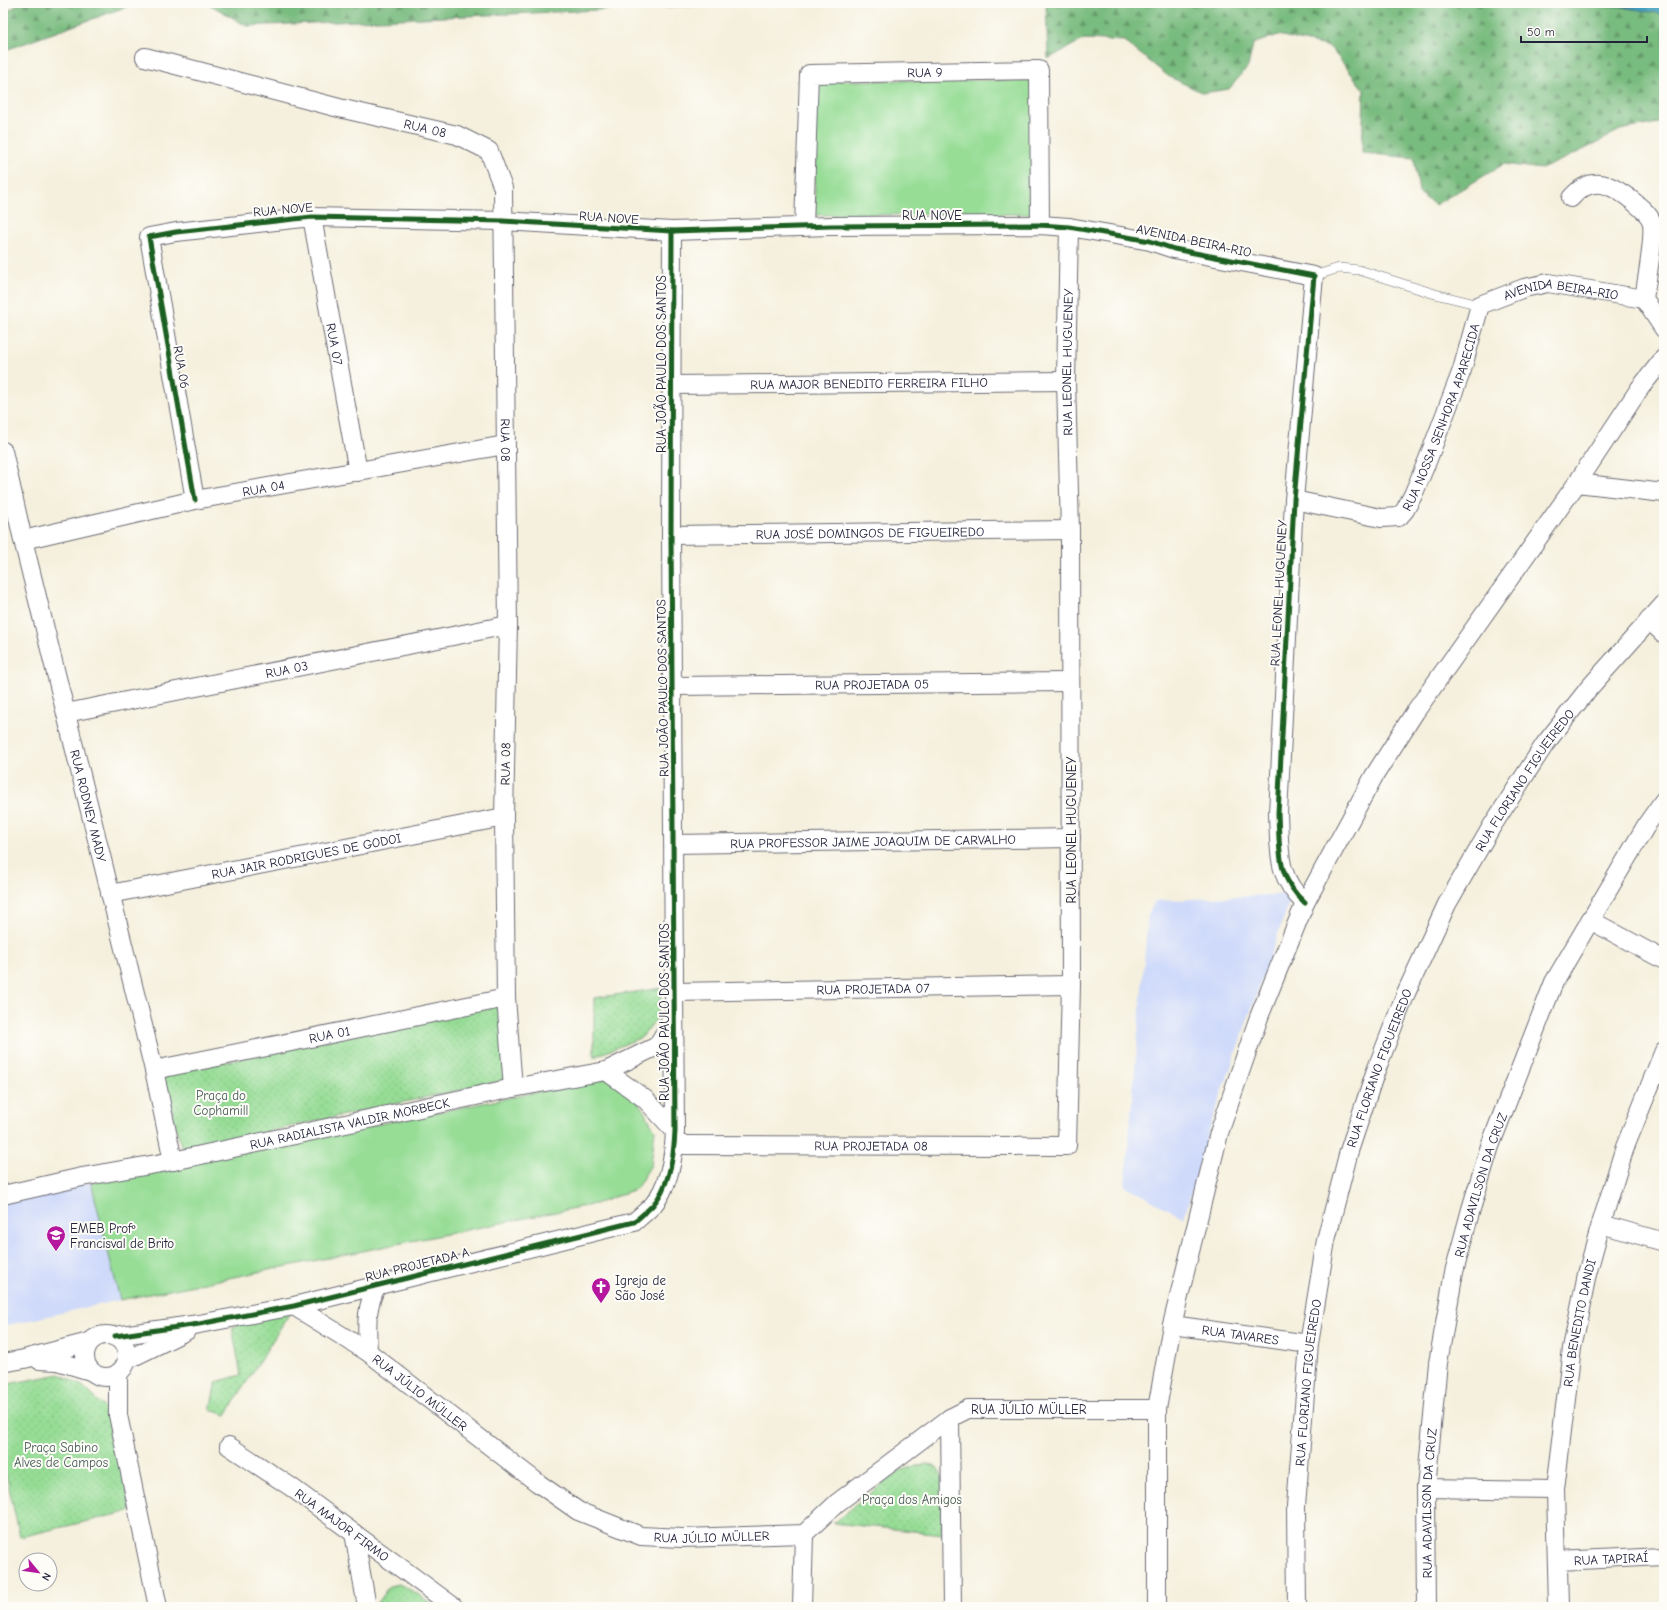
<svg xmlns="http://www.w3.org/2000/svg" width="1667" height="1610" viewBox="0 0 1667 1610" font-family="'Comic Neue',sans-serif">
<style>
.built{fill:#cfdafa}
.grass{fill:#97dd96;stroke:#5c8068}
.forest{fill:url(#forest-firs);stroke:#4e6f5d}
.park{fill:url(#park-dots);stroke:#5c8068}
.water{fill:url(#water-rules);stroke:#366582}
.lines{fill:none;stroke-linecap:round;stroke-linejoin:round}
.lane-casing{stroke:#6c6a74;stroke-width:10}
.street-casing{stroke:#6c6a74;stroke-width:20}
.lane{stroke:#fff;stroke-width:9}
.street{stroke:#fff;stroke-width:18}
.cycleway-casing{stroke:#fdfcf7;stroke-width:8}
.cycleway{stroke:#1b5e20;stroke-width:5}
.labels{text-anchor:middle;stroke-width:4;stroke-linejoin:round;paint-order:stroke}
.street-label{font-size:13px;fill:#22223b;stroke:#fdfcf7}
.park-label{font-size:13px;fill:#455a56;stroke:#fdfcf7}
.poi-label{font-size:13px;fill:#22223b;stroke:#fdfcf7;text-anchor:start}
</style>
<defs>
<pattern id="forest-firs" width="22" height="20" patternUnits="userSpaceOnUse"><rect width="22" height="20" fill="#79bc7f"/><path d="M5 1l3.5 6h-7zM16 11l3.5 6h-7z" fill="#639869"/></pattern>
<pattern id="park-dots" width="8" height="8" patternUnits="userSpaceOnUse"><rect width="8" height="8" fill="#97dd96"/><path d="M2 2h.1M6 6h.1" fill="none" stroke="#82bd82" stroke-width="1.8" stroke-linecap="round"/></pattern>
<pattern id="water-rules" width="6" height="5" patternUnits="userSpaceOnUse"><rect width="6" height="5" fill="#49a8c8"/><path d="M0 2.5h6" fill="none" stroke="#3c88a4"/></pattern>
</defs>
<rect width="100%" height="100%" fill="#fdfcf7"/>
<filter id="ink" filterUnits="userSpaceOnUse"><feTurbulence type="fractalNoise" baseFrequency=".025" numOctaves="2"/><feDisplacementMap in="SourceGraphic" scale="8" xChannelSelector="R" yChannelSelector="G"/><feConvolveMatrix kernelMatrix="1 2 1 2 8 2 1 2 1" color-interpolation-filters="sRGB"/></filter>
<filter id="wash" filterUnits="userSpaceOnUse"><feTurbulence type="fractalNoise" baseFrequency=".012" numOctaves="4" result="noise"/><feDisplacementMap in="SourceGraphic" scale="16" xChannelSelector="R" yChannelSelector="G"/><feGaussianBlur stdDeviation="0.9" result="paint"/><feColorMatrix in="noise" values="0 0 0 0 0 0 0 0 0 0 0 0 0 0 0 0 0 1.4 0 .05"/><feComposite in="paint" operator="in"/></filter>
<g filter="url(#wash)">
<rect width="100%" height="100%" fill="#f5f0dd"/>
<g class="built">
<polygon points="1288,894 1290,900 1212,1121 1184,1218 1125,1186 1148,915 1155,901"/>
<polygon points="91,1182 120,1300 3,1326 3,1203"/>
</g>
<g class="grass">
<polygon points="1035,80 1035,214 815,215 815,81"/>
<polygon points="607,1078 635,1096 655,1130 651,1165 636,1189 595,1204 120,1300 91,1182"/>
</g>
<g class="forest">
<polygon points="21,3 137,3 3,51 3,11 6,12"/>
<polygon points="207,3 752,3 247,26"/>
<polygon points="1046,3 1598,3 1664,14 1664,122 1620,130 1583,150 1542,169 1504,164 1435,205 1419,193 1414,158 1362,153 1364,90 1330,47 1278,35 1253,44 1248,67 1229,89 1203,93 1168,76 1124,41 1084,39 1048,59"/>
</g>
<g class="park">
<polygon points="663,988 657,1018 642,1037 594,1057 594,998"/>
<polygon points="502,1004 506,1080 182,1150 163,1075"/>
<polygon points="291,1311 226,1415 210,1410 216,1382 241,1375 232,1327"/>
<polygon points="60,1374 84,1387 110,1413 131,1511 20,1537 3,1461 3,1385"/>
<polygon points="926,1464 937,1467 943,1477 943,1534 833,1523 900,1470"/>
<polygon points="399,1584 416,1593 436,1607 374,1607 389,1586"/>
</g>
<polygon class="water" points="1598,3 1664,3 1664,14"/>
</g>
<g filter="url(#ink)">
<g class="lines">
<defs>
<polyline id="lane" points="1314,276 1339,268 1359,270 1435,294 1480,305"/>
<g id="street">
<path id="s1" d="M 145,57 L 339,108 L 457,135 L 489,151 L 503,188 L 508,625 L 504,817 L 506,998 L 513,1088"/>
<path d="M 1571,198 C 1592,173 1613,185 1634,202 C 1640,207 1648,213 1651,220 C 1656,233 1646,283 1644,299"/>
<path id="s2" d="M 312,217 L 358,472"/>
<path id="s3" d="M 804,227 L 809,74 L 1039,70 L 1040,225"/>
<polyline points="1644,299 1664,329"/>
<path id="s4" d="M 672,385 L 1066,381"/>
<path id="s5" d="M 3,451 L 23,540 L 154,1070 L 173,1161"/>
<polyline points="1577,483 1664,493"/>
<path d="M 195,500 L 149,237 L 176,232 L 312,217 L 503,221 L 672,231 L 831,226 L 1040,225 L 1069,227 L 1150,241 L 1174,249 L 1314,276 L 1294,500 L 1278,814 C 1280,850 1276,877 1305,903"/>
<path id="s6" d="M 1294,500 L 1381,518 L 1399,517 L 1405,510 L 1413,495 L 1428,459 L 1462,370 L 1480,305 L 1524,288 L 1548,283 L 1644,299"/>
<path id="s7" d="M 671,535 L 1070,530"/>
<path id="s8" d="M 23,540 L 195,500 L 505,445"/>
<polyline points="1649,620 1664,634"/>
<path id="s9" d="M 674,686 L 1070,682"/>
<path id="s10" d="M 66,713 L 508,625"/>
<path id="s11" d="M 674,844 L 1071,838"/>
<path id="s12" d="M 110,894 L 504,817"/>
<polyline points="1590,920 1664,960"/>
<path id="s13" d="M 675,992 L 1071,985"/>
<path id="s14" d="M 154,1070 L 506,998"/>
<polyline points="606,1071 657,1046 667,1029 672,1016"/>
<path id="s15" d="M 675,1145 L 1067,1146 L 1071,985 L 1070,530 L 1066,381 L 1069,227"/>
<path id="s16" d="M 3,1195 L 82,1177 L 173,1161 L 513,1088 L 606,1071 L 645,1099 L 675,1131"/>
<polyline points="1601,1224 1664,1242"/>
<path id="s17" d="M 294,1306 L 368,1352 L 538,1483 L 578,1511 L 641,1536 L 682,1538 L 804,1534 L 837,1503 L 950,1418 L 968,1409 L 1157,1409"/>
<path id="s18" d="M 1172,1325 L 1309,1344"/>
<circle cx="106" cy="1356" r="21"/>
<path d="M 115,1336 L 199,1324 L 294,1306 L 634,1222 C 640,1217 647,1211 653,1205 C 669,1186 674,1156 675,1131 L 671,535 L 672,231"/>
<path d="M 368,1352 C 367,1326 365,1309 377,1285"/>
<polyline points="39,1360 57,1361 90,1371"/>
<polyline points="127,1360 186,1331"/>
<polyline points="3,1363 24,1359 89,1342"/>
<polyline points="118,1373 118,1415 158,1607"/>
<polyline points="950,1418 952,1607"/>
<path id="s19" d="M 229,1446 L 291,1487 L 454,1607"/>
<polyline points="1426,1488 1555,1490"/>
<polyline points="354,1533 367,1607"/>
<path id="s20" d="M 1558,1561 L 1664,1556"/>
<polyline points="802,1607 804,1534"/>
<polyline points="1157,1607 1157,1409 1172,1325 1219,1133 1259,1017 1305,903 1374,776 1415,712 1577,483 1640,388 1664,358"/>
<path id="s21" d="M 1297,1607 L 1296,1506 L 1309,1344 L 1326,1240 L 1349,1151 L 1375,1073 L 1406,993 L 1447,904 L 1492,826 L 1545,744 L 1589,688 L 1664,604"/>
<path id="s22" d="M 1427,1607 L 1426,1488 L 1438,1363 L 1454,1272 L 1471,1209 L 1490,1146 L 1554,982 L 1647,824 L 1664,800"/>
<path id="s23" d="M 1558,1607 L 1555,1490 L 1572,1348 L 1587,1274 L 1601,1224 L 1625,1147 L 1664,1051"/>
</g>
</defs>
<use href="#lane" class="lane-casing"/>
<use href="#street" class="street-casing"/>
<use href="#lane" class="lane"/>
<use href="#street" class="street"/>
<defs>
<g id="cycleway">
<path d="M 195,500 L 149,237 L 176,232 L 312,217 L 503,221 L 672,231 L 831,226 L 1040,225 L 1069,227 L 1150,241 L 1174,249 L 1314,276 L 1294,500 L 1278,814 C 1280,850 1276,877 1305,903"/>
<path d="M 115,1336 L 199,1324 L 294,1306 L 634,1222 C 640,1217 647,1211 653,1205 C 669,1186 674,1156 675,1131 L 671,535 L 672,231"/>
</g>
</defs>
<use href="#cycleway" class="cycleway-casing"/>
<use href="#cycleway" class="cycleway"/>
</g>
</g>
<defs>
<symbol id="school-pin" viewBox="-11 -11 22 30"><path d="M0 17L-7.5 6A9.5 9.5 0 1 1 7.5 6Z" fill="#b5179e" stroke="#fdfcf7"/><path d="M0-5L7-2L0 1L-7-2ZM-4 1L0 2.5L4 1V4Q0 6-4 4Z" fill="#fff"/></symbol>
<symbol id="church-pin" viewBox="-11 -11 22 30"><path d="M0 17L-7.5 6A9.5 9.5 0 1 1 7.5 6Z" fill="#b5179e" stroke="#fdfcf7"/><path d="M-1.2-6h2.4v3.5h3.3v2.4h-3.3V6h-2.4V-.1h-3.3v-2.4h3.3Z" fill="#fff"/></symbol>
</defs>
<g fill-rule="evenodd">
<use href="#school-pin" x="45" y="1224" width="22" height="30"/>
<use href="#church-pin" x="590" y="1276" width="22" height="30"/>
</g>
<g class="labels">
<g class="street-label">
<text dy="5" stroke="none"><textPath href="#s3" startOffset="269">RUA 9</textPath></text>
<text dy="5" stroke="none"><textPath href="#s1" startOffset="289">RUA 08</textPath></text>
<text transform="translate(283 209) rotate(-5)" y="5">RUA NOVE</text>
<text x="932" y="220">RUA NOVE</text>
<text transform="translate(609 217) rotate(4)" y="5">RUA NOVE</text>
<text transform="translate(1194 240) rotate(12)" y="5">AVENIDA BEIRA-RIO</text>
<text dy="5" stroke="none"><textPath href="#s6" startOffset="419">AVENIDA BEIRA-RIO</textPath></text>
<text dy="5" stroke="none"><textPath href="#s2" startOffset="129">RUA 07</textPath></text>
<text dy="5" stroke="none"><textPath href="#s15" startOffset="1176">RUA LEONEL HUGUENEY</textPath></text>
<text transform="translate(661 364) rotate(-90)" y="5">RUA JOÃO PAULO DOS SANTOS</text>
<text transform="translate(182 367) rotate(80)" y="5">RUA 06</text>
<text dy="5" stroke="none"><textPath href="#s4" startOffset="197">RUA MAJOR BENEDITO FERREIRA FILHO</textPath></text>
<text dy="5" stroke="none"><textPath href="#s6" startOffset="216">RUA NOSSA SENHORA APARECIDA</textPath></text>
<text dy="5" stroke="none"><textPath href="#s1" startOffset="649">RUA 08</textPath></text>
<text dy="5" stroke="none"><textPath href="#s8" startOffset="246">RUA 04</textPath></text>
<text dy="5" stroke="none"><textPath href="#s7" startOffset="199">RUA JOSÉ DOMINGOS DE FIGUEIREDO</textPath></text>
<text transform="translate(1278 593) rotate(-87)" y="5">RUA LEONEL HUGUENEY</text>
<text dy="5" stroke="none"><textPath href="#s10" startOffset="225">RUA 03</textPath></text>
<text dy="5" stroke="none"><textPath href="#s9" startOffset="198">RUA PROJETADA 05</textPath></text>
<text transform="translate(662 688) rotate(-91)" y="5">RUA JOÃO PAULO DOS SANTOS</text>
<text transform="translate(505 764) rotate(-89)" y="5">RUA 08</text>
<text dy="5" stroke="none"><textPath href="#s21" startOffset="873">RUA FLORIANO FIGUEIREDO</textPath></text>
<text dy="5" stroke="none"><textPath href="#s5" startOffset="365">RUA RODNEY MADY</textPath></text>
<text transform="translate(1071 830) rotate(-90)" y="5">RUA LEONEL HUGUENEY</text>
<text dy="5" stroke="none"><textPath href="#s11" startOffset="199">RUA PROFESSOR JAIME JOAQUIM DE CARVALHO</textPath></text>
<text dy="5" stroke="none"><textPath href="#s12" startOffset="200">RUA JAIR RODRIGUES DE GODOI</textPath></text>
<text dy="5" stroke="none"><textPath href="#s13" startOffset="198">RUA PROJETADA 07</textPath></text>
<text transform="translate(664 1012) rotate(-90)" y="5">RUA JOÃO PAULO DOS SANTOS</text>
<text dy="5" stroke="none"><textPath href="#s14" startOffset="179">RUA 01</textPath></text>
<text dy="5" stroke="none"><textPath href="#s21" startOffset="549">RUA FLORIANO FIGUEIREDO</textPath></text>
<text dy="5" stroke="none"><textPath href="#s16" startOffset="354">RUA RADIALISTA VALDIR MORBECK</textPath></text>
<text dy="5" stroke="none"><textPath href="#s15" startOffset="196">RUA PROJETADA 08</textPath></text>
<text dy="5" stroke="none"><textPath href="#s22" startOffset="428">RUA ADAVILSON DA CRUZ</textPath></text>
<text transform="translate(417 1264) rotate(-14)" y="5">RUA PROJETADA A</text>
<text dy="5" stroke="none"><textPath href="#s23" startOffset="286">RUA BENEDITO DANDI</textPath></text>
<text dy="5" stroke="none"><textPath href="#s18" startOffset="69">RUA TAVARES</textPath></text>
<text dy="5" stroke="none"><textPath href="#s21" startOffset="225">RUA FLORIANO FIGUEIREDO</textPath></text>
<text dy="5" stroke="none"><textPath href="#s17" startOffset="153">RUA JÚLIO MÜLLER</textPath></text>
<text dy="5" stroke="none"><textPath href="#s17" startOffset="849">RUA JÚLIO MÜLLER</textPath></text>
<text dy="5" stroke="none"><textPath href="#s22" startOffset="104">RUA ADAVILSON DA CRUZ</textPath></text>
<text dy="5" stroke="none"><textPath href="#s19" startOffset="138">RUA MAJOR FIRMO</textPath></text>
<text dy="5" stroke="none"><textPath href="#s17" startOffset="489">RUA JÚLIO MÜLLER</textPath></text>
<text dy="5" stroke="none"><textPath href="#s20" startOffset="53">RUA TAPIRAÍ</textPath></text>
</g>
<g class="park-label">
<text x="221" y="1100">Praça do<tspan x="221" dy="15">Cophamill</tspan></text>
<text x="61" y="1452">Praça Sabino<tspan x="61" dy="15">Alves de Campos</tspan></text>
<text x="912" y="1504">Praça dos Amigos</text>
</g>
<g class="poi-label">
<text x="70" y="1233">EMEB Profº<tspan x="70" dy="15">Francisval de Brito</tspan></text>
<text x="615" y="1285">Igreja de<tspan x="615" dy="15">São José</tspan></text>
</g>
</g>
<rect width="1667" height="1610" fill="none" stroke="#fdfcf7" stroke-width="16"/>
<g transform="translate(38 1572) rotate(119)"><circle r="19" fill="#fdfcf7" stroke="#a5a5ac"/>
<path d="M0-3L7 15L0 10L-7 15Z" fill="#b5179e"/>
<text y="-6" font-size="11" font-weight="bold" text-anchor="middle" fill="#22223b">N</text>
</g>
<path d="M1521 36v6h126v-6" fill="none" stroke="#22223b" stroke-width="2"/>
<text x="1527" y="36" font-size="12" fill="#22223b" stroke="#fdfcf7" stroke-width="3" paint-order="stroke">50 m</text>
</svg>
